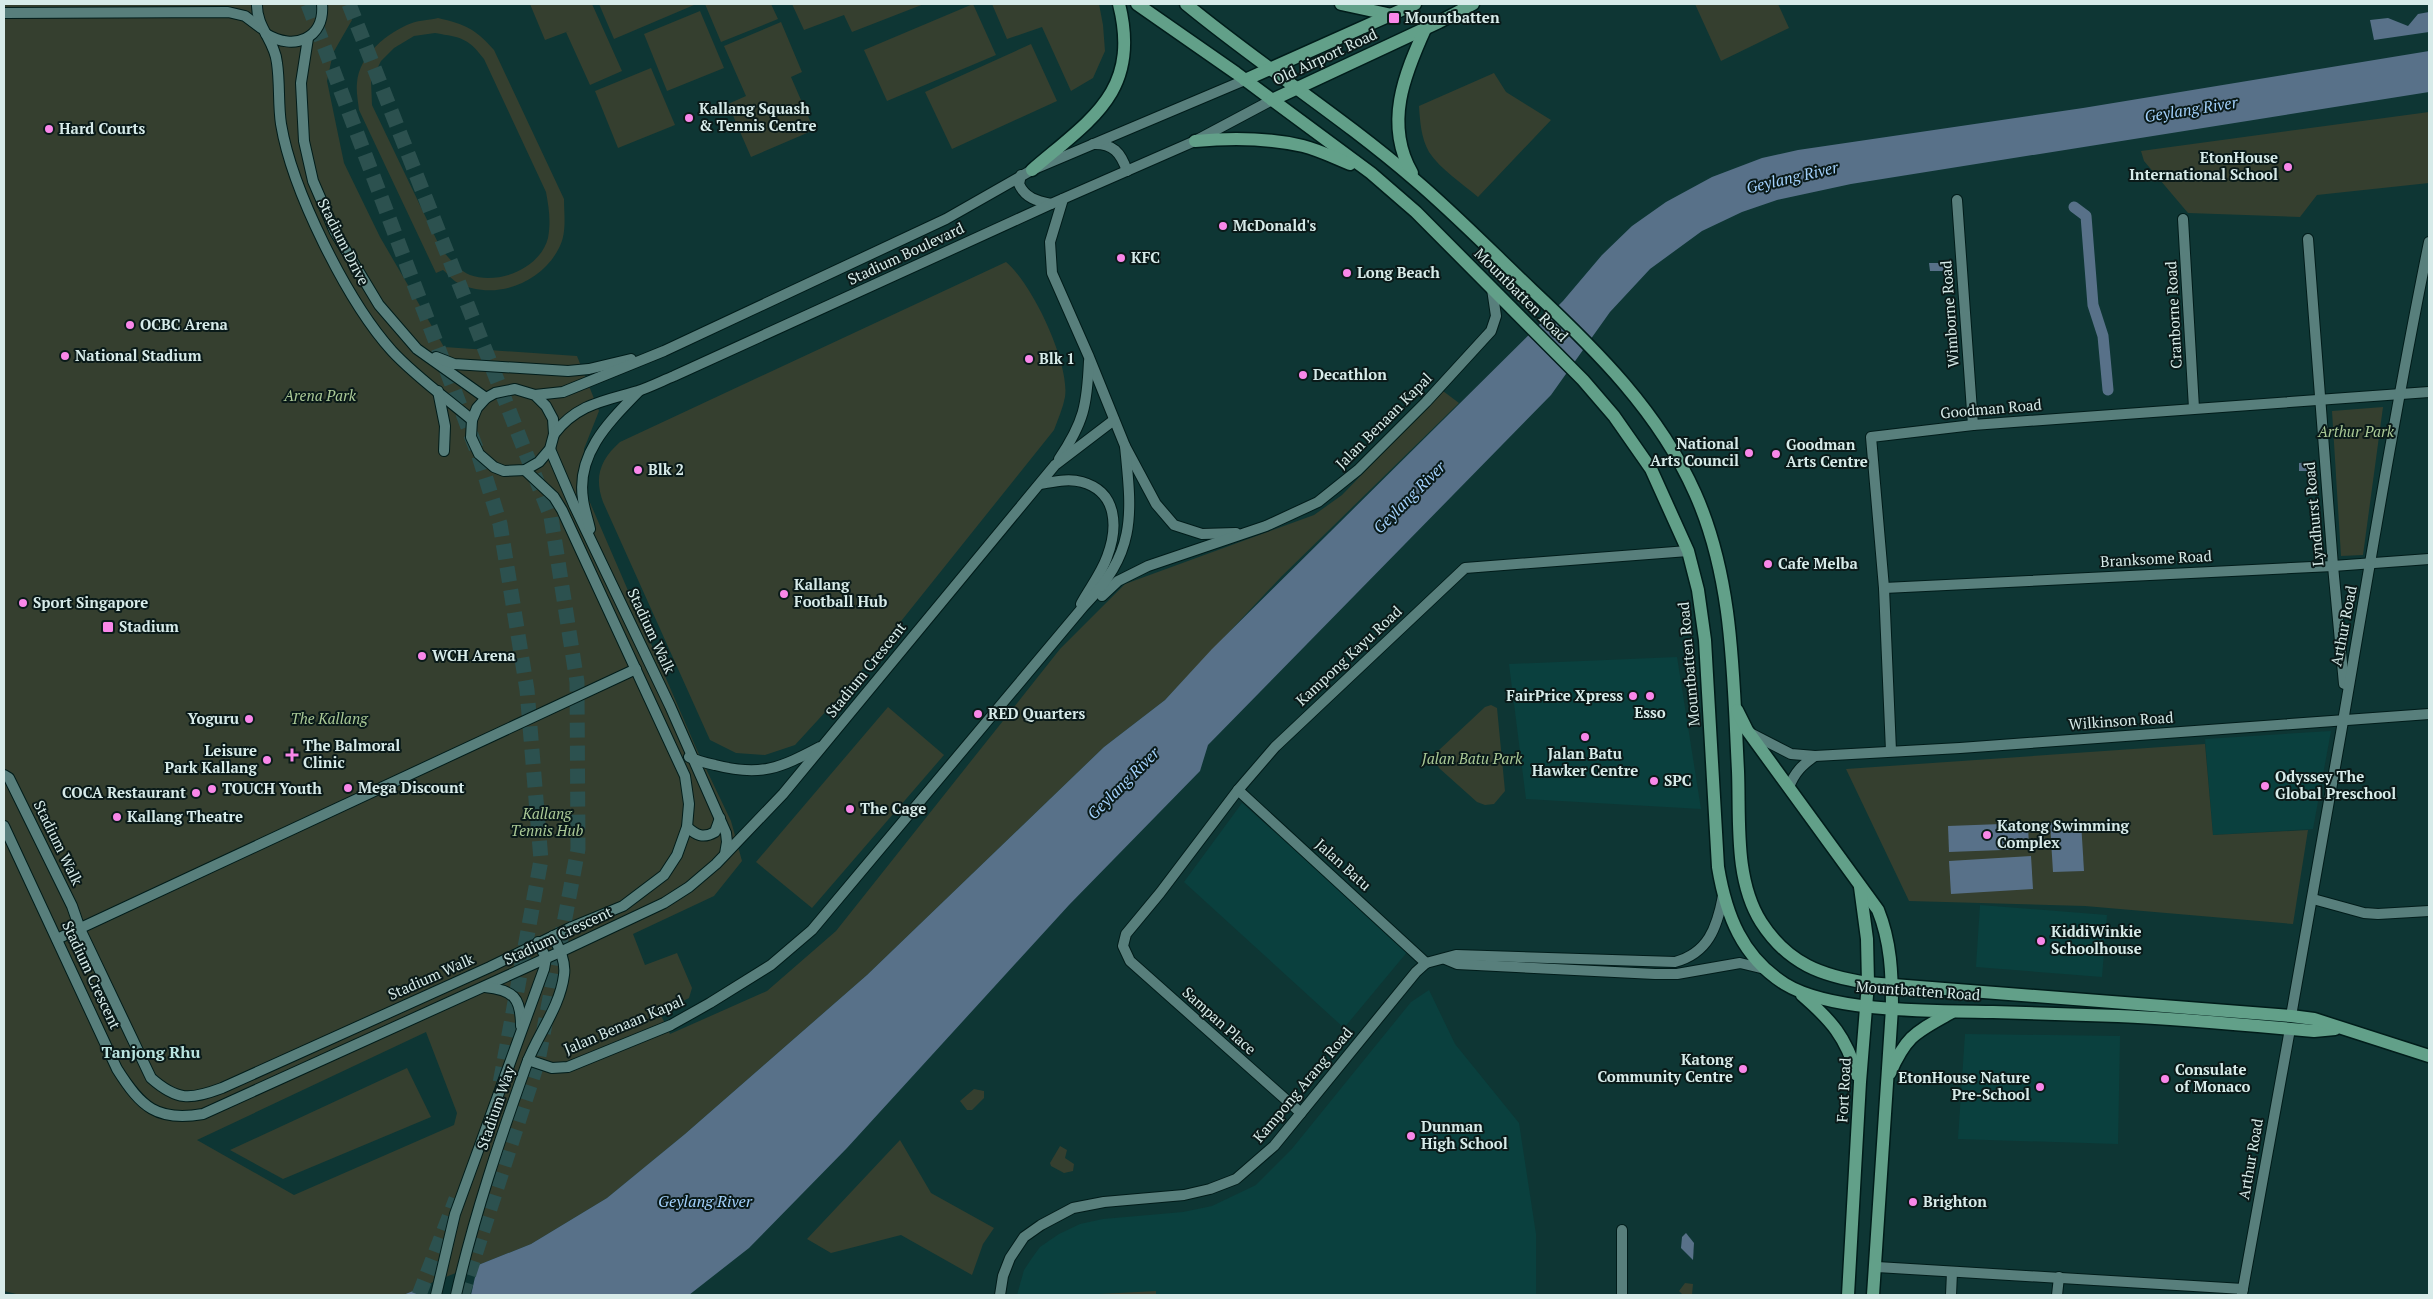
<svg xmlns="http://www.w3.org/2000/svg" width="2433" height="1299" viewBox="0 0 2433 1299" font-family="'PT Serif',serif">
<style>
.built{fill:#0a403e}
.green{fill:#353f2f;fill-rule:evenodd}
.water{fill:#587189}
.pier{fill:#0e3634}
.lines{fill:none;stroke-linecap:round;stroke-linejoin:round}
.canal{stroke:#587189;stroke-width:11}
.highway-tunnel{stroke:#2c514f;stroke-width:15;stroke-dasharray:15 8;stroke-linecap:butt}
.minor-casing{stroke:#001c1a;stroke-width:12}
.major-casing{stroke:#001c1a;stroke-width:15}
.minor{stroke:#587f7c;stroke-width:10}
.major{stroke:#62a089;stroke-width:12}
.poi-dot{fill:#f987e9;stroke:#0a1a19;stroke-width:2}
.labels{text-anchor:middle;stroke-width:4;stroke-linejoin:round;paint-order:stroke}
.poi-label{font-size:15px;font-weight:bold;fill:#d7ebe9;stroke:#0a1a19;text-anchor:start}
.street-label{font-size:15px;fill:#d7ebe9;stroke:#0a1a19}
.park-label{font-size:15px;font-style:italic;fill:#aac996;stroke:#0a1a19}
.water-label{font-size:16px;font-style:italic;fill:#a2d0fb;stroke:#0a1a19}
.neighbourhood-label{font-size:16px;font-weight:bold;fill:#bae4e0;stroke:#0a1a19}
</style>
<rect width="100%" height="100%" fill="#0e3634"/>
<g class="built">
<polygon points="1677,657 1701,809 1526,799 1509,664"/>
<polygon points="2331,731 2313,829 2213,835 2205,739"/>
<polygon points="1242,803 1408,951 1344,1028 1184,882"/>
<polygon points="1980,905 2107,915 2102,977 1976,967"/>
<polygon points="1429,990 1455,1044 1519,1123 1536,1234 1536,1295 1017,1295 1024,1270 1032,1258 1040,1247 1059,1234 1080,1224 1103,1219 1183,1212 1212,1206 1256,1185 1291,1150 1411,1002"/>
<polygon points="1965,1034 2120,1036 2118,1144 1958,1139"/>
</g>
<g class="green">
<path d="M 4,4 L 349,4 L 352,20 L 333,53 L 327,81 L 344,163 L 380,237 L 444,347 L 577,356 L 599,411 L 584,449 L 585,491 L 697,750 L 731,821 L 742,861 L 714,896 L 633,934 L 645,965 L 677,953 L 692,988 L 689,998 L 660,1013 L 670,1034 L 767,991 L 836,931 L 1060,649 L 1125,584 L 1314,515 L 1342,495 L 1443,391 L 1459,403 L 1281,577 L 1165,700 L 1104,747 L 867,975 L 685,1134 L 607,1198 L 531,1244 L 403,1295 L 20,1295 L 4,1291 ZM 426,1032 L 457,1113 L 454,1125 L 294,1195 L 197,1140 Z"/>
<polygon points="530,4 592,4 622,71 590,85 566,32 569,31 545,40"/>
<polygon points="599,4 693,4 694,5 614,39"/>
<polygon points="705,4 771,4 778,19 721,42"/>
<polygon points="792,4 924,4 852,32 844,15 804,30"/>
<polygon points="973,4 996,55 887,101 864,50"/>
<polygon points="992,4 1099,4 1103,25 1105,51 1093,78 1071,91 1042,27 1007,39"/>
<polygon points="1695,4 1778,4 1789,28 1721,61"/>
<polygon points="700,11 724,68 667,91 644,34"/>
<path d="M 438,18 C 465,24 477,30 494,50 L 564,199 C 564,215 567,234 559,248 C 541,284 494,301 458,283 C 452,280 448,274 443,270 L 436,273 L 359,110 C 358,101 356,91 357,83 C 359,55 388,32 412,23 C 420,20 430,20 438,18 ZM 435,33 C 462,38 467,37 484,59 L 546,192 C 549,208 551,222 548,238 C 540,269 498,285 470,275 C 458,270 449,258 441,249 L 372,105 L 371,81 L 381,61 L 394,48 L 414,36 Z"/>
<polygon points="781,22 802,72 791,77 814,130 751,157 728,104 746,96 724,46"/>
<polygon points="1031,44 1057,101 952,149 925,92"/>
<polygon points="651,68 675,125 618,148 595,91"/>
<path d="M 1494,73 L 1506,92 L 1551,120 L 1478,197 C 1463,184 1440,169 1429,152 C 1421,138 1420,121 1419,106 Z"/>
<polygon points="2429,112 2429,183 2317,195 2300,217 2188,213 2144,161 2141,151"/>
<path d="M 1006,262 C 1032,283 1070,363 1065,397 C 1063,408 1058,419 1054,430 L 850,685 L 795,745 L 765,755 L 736,753 L 710,740 L 603,502 C 594,477 600,460 620,442 Z"/>
<polygon points="2383,407 2363,555 2341,556 2332,411"/>
<polygon points="1491,705 1497,708 1505,791 1494,804 1485,805 1477,802 1439,768 1435,757 1438,751 1485,707"/>
<polygon points="888,707 944,755 812,908 756,862"/>
<polygon points="2205,744 2213,835 2308,830 2293,924 2085,906 1909,901 1846,769"/>
<polygon points="407,1068 431,1117 283,1179 230,1150"/>
<polygon points="974,1089 984,1091 984,1098 972,1110 967,1110 960,1101"/>
<polygon points="900,1140 931,1193 994,1228 983,1244 972,1275 901,1235 831,1253 807,1239"/>
<polygon points="1060,1146 1067,1150 1065,1158 1074,1164 1073,1171 1064,1173 1051,1166 1050,1163"/>
<polygon points="1685,1283 1693,1284 1692,1295 1683,1295 1679,1291"/>
<polygon points="1156,1291 1156,1295 1081,1295"/>
</g>
<g class="water">
<polygon points="2429,12 2429,32 2374,40 2370,20 2388,18 2408,26 2418,14"/>
<polygon points="2429,51 2429,92 1851,184 1777,200 1742,212 1702,231 1650,269 1610,312 1551,395 1208,745 1200,771 1069,905 847,1148 749,1248 689,1295 403,1295 531,1244 607,1198 685,1134 867,975 1104,747 1165,700 1212,649 1563,301 1602,255 1632,226 1666,202 1712,177 1762,158 1798,150 2083,108"/>
<polygon points="1929,263 1951,263 1951,271 1930,271"/>
<polygon points="2314,462 2315,471 2299,471 2299,463"/>
<polygon points="2081,821 2084,871 2053,872 2050,823"/>
<polygon points="2028,823 2029,849 1949,852 1948,826"/>
<polygon points="2031,856 2033,889 1951,894 1949,861"/>
<polygon points="1686,1233 1694,1243 1693,1260 1681,1248 1682,1237"/>
</g>
<polygon class="pier" points="478,1264 471,1295 424,1295 426,1285"/>
<g class="lines">
<polyline class="canal" points="2074,207 2086,216 2093,305 2103,336 2108,390"/>
<g class="highway-tunnel">
<polyline points="308,4 479,456 500,524 527,690 541,860 499,1089"/>
<polyline points="349,4 551,517 577,682 578,849 538,1061 462,1295"/>
<polyline points="419,1295 456,1199"/>
</g>
<defs>
<g id="minor">
<path d="M 257,4 C 256,27 275,41 277,63 C 280,84 278,104 281,124 C 292,190 347,301 392,351 C 415,376 446,398 472,420"/>
<polyline points="4,13 228,12 245,16 261,28"/>
<path d="M 266,34 C 294,51 325,39 322,4"/>
<polyline points="308,38 301,83 304,141 313,181 335,232 379,305 417,349 486,398"/>
<path d="M 1093,144 C 1113,143 1121,153 1127,171"/>
<path d="M 1021,175 L 1019,184 C 1025,198 1037,201 1051,204"/>
<polyline points="1063,199 1050,242 1052,273 1089,357 1125,446 1156,504 1174,525 1202,534 1236,533"/>
<polyline points="1957,200 1973,425"/>
<polyline points="2183,219 2194,408"/>
<polyline points="2308,239 2333,566 2344,684"/>
<polyline points="436,357 454,364 568,371 589,369 631,359"/>
<polyline points="438,391 445,426 444,451"/>
<polyline points="535,395 546,406 553,419 554,434 550,449 539,462 525,470 504,471 494,467 479,454 471,437 472,420 477,408 486,398 495,393 515,389 535,395 563,392 664,351 946,219 1032,170 1245,80"/>
<path d="M 554,434 C 577,404 604,401 638,391 C 650,387 662,381 674,376 L 1051,204 L 1195,141 L 1272,100"/>
<polyline points="550,449 574,505 670,706 726,833 727,842 725,854"/>
<path d="M 1059,459 C 1084,422 1087,405 1089,361"/>
<path d="M 1040,484 C 1053,482 1068,478 1082,482 C 1118,492 1118,528 1107,557 C 1101,574 1089,589 1081,604"/>
<path d="M 590,529 C 588,519 584,509 583,499 C 576,453 610,421 639,391"/>
<polyline points="1884,588 2333,566 2429,559"/>
<polyline points="1102,596 1118,581 1148,566 1266,526 1318,502 1358,470 1426,402 1491,331 1496,316 1492,289"/>
<polyline points="1752,734 1791,754 1815,756 1960,748 2429,714"/>
<polyline points="1891,751 1884,588 1871,437 1973,425 2429,392"/>
<path d="M 689,757 C 697,761 706,763 715,765 C 761,777 780,768 820,747"/>
<path d="M 4,775 L 9,778 L 72,906 L 80,929 L 151,1078 C 177,1101 190,1100 222,1088 L 490,967 L 572,927 L 623,906 L 664,875 L 677,855 L 687,827 L 689,804 L 685,776 L 562,510 L 554,497 L 525,470"/>
<path d="M 1789,787 C 1795,772 1802,765 1815,756"/>
<polyline points="1238,790 1426,963"/>
<path d="M 4,826 L 117,1069 C 141,1107 157,1122 203,1114 L 560,952 L 664,903 L 689,887 L 716,864 L 783,794 L 1055,465 L 1114,420"/>
<path d="M 687,827 C 696,835 703,839 715,832 L 720,818"/>
<polyline points="2313,899 2364,913 2378,914 2429,911"/>
<polyline points="57,939 636,669"/>
<polyline points="1445,959 1457,964 1655,974 1677,974 1740,963 1765,969"/>
<path d="M 485,987 C 513,990 521,997 521,1026"/>
<path d="M 2291,1016 L 2341,733 C 2369,569 2396,405 2429,242"/>
<path d="M 528,1060 L 552,1068 L 568,1067 L 671,1025 L 710,1003 L 771,965 L 812,930 L 1083,607 C 1137,552 1132,516 1125,446"/>
<polyline points="1301,1113 1130,961 1123,946 1126,934 1160,893 1238,790 1275,747 1465,568 1688,551"/>
<polyline points="1877,1267 2243,1289"/>
<polyline points="2242,1294 2290,1029"/>
<polyline points="436,1295 455,1214 544,969 546,958 538,942"/>
<path d="M 456,1295 C 474,1216 500,1139 527,1063 C 538,1034 560,1007 564,975 C 566,961 559,948 553,936"/>
<path d="M 1000,1295 L 1003,1276 L 1010,1258 L 1024,1237 L 1041,1225 L 1073,1208 L 1104,1202 L 1184,1195 L 1210,1189 L 1236,1179 L 1274,1146 L 1416,972 L 1426,963 L 1456,955 L 1675,962 C 1708,953 1717,928 1723,896"/>
<polyline points="1622,1295 1622,1230"/>
<polyline points="1951,1295 1952,1272"/>
<polyline points="2057,1295 2059,1277"/>
</g>
<g id="major">
<path d="M 1137,4 L 1236,73 L 1371,173 L 1416,212 L 1583,380 L 1614,416 L 1651,469 L 1688,551 L 1698,590 L 1705,640 L 1718,867 C 1726,915 1742,957 1785,984 C 1832,1013 1938,1011 1993,1012 C 2035,1013 2076,1015 2118,1016 C 2183,1019 2249,1025 2314,1031 L 2335,1029"/>
<path d="M 1186,4 C 1260,65 1342,117 1415,180 C 1455,214 1493,253 1532,290 C 1596,350 1659,412 1695,493 C 1734,580 1733,678 1738,771 C 1740,820 1734,879 1761,922 C 1788,964 1822,976 1868,983 L 2291,1016 L 2314,1019 L 2429,1056"/>
<polyline points="1341,4 1392,15"/>
<polyline points="1245,80 1415,4"/>
<polyline points="1272,100 1439,22 1473,4"/>
<path d="M 1195,141 C 1229,138 1269,138 1303,146 C 1319,150 1335,158 1350,164"/>
<path d="M 1032,170 C 1091,119 1141,92 1119,4"/>
<path d="M 1412,173 C 1384,124 1404,75 1426,27"/>
<path d="M 1737,710 L 1747,730 L 1878,910 C 1891,942 1892,974 1892,1008 L 1873,1295"/>
<path d="M 1802,995 C 1831,1020 1846,1037 1857,1075"/>
<path d="M 1890,1073 C 1907,1034 1917,1032 1952,1012"/>
<polyline points="1848,1295 1860,1082 1868,983 1867,939 1860,887"/>
</g>
</defs>
<use href="#minor" class="minor-casing"/>
<use href="#major" class="major-casing"/>
<use href="#minor" class="minor"/>
<use href="#major" class="major"/>
</g>
<g class="poi-dot">
<rect x="1388" y="12" width="12" height="12" rx="2.5"/>
<circle cx="689" cy="118" r="5"/>
<circle cx="49" cy="129" r="5"/>
<circle cx="2288" cy="167" r="5"/>
<circle cx="1223" cy="226" r="5"/>
<circle cx="1121" cy="258" r="5"/>
<circle cx="1347" cy="273" r="5"/>
<circle cx="130" cy="325" r="5"/>
<circle cx="65" cy="356" r="5"/>
<circle cx="1029" cy="359" r="5"/>
<circle cx="1303" cy="375" r="5"/>
<circle cx="1749" cy="453" r="5"/>
<circle cx="1776" cy="454" r="5"/>
<circle cx="638" cy="470" r="5"/>
<circle cx="1768" cy="564" r="5"/>
<circle cx="784" cy="594" r="5"/>
<circle cx="23" cy="603" r="5"/>
<rect x="102" y="621" width="12" height="12" rx="2.5"/>
<circle cx="422" cy="656" r="5"/>
<circle cx="1633" cy="696" r="5"/>
<circle cx="1650" cy="696" r="5"/>
<circle cx="978" cy="714" r="5"/>
<circle cx="249" cy="719" r="5"/>
<circle cx="1585" cy="737" r="5"/>
<path d="M289.5 747.5h5v5h5v5h-5v5h-5v-5h-5v-5h5z"/>
<circle cx="267" cy="760" r="5"/>
<circle cx="1654" cy="781" r="5"/>
<circle cx="2265" cy="786" r="5"/>
<circle cx="348" cy="788" r="5"/>
<circle cx="212" cy="789" r="5"/>
<circle cx="196" cy="793" r="5"/>
<circle cx="850" cy="809" r="5"/>
<circle cx="117" cy="817" r="5"/>
<circle cx="1987" cy="835" r="5"/>
<circle cx="2041" cy="941" r="5"/>
<circle cx="1743" cy="1069" r="5"/>
<circle cx="2165" cy="1079" r="5"/>
<circle cx="2040" cy="1087" r="5"/>
<circle cx="1411" cy="1136" r="5"/>
<circle cx="1913" cy="1202" r="5"/>
</g>
<g class="labels">
<g class="poi-label">
<text x="1405" y="23">Mountbatten</text>
<text x="699" y="114">Kallang Squash<tspan x="699" dy="17">&amp; Tennis Centre</tspan></text>
<text x="59" y="134">Hard Courts</text>
<text x="2278" y="163" text-anchor="end">EtonHouse<tspan x="2278" dy="17">International School</tspan></text>
<text x="1233" y="231">McDonald's</text>
<text x="1131" y="263">KFC</text>
<text x="1357" y="278">Long Beach</text>
<text x="140" y="330">OCBC Arena</text>
<text x="75" y="361">National Stadium</text>
<text x="1039" y="364">Blk 1</text>
<text x="1313" y="380">Decathlon</text>
<text x="1739" y="449" text-anchor="end">National<tspan x="1739" dy="17">Arts Council</tspan></text>
<text x="1786" y="450">Goodman<tspan x="1786" dy="17">Arts Centre</tspan></text>
<text x="648" y="475">Blk 2</text>
<text x="1778" y="569">Cafe Melba</text>
<text x="794" y="590">Kallang<tspan x="794" dy="17">Football Hub</tspan></text>
<text x="33" y="608">Sport Singapore</text>
<text x="119" y="632">Stadium</text>
<text x="432" y="661">WCH Arena</text>
<text x="1623" y="701" text-anchor="end">FairPrice Xpress</text>
<text x="1650" y="718" text-anchor="middle">Esso</text>
<text x="988" y="719">RED Quarters</text>
<text x="239" y="724" text-anchor="end">Yoguru</text>
<text x="303" y="751">The Balmoral<tspan x="303" dy="17">Clinic</tspan></text>
<text x="257" y="756" text-anchor="end">Leisure<tspan x="257" dy="17">Park Kallang</tspan></text>
<text x="1585" y="759" text-anchor="middle">Jalan Batu<tspan x="1585" dy="17">Hawker Centre</tspan></text>
<text x="2275" y="782">Odyssey The<tspan x="2275" dy="17">Global Preschool</tspan></text>
<text x="1664" y="786">SPC</text>
<text x="358" y="793">Mega Discount</text>
<text x="222" y="794">TOUCH Youth</text>
<text x="186" y="798" text-anchor="end">COCA Restaurant</text>
<text x="860" y="814">The Cage</text>
<text x="127" y="822">Kallang Theatre</text>
<text x="1997" y="831">Katong Swimming<tspan x="1997" dy="17">Complex</tspan></text>
<text x="2051" y="937">KiddiWinkie<tspan x="2051" dy="17">Schoolhouse</tspan></text>
<text x="1733" y="1065" text-anchor="end">Katong<tspan x="1733" dy="17">Community Centre</tspan></text>
<text x="2175" y="1075">Consulate<tspan x="2175" dy="17">of Monaco</tspan></text>
<text x="2030" y="1083" text-anchor="end">EtonHouse Nature<tspan x="2030" dy="17">Pre-School</tspan></text>
<text x="1421" y="1132">Dunman<tspan x="1421" dy="17">High School</tspan></text>
<text x="1923" y="1207">Brighton</text>
</g>
<g class="street-label">
<text transform="translate(1325 57) rotate(-25)" y="5">Old Airport Road</text>
<text transform="translate(343 242) rotate(63)" y="5">Stadium Drive</text>
<text transform="translate(906 254) rotate(-25)" y="5">Stadium Boulevard</text>
<text transform="translate(1521 295) rotate(45)" y="5">Mountbatten Road</text>
<text transform="translate(1950 314) rotate(-94)" y="5">Wimborne Road</text>
<text transform="translate(2174 315) rotate(-93)" y="5">Cranborne Road</text>
<text transform="translate(1991 409) rotate(-5)" y="5">Goodman Road</text>
<text transform="translate(1384 421) rotate(-45)" y="5">Jalan Benaan Kapal</text>
<text transform="translate(2314 514) rotate(-95)" y="5">Lyndhurst Road</text>
<text transform="translate(2156 559) rotate(-3)" y="5">Branksome Road</text>
<text transform="translate(2344 626) rotate(-79)" y="5">Arthur Road</text>
<text transform="translate(651 631) rotate(65)" y="5">Stadium Walk</text>
<text transform="translate(1349 656) rotate(-43)" y="5">Kampong Kayu Road</text>
<text transform="translate(1689 664) rotate(-95)" y="5">Mountbatten Road</text>
<text transform="translate(866 670) rotate(-51)" y="5">Stadium Crescent</text>
<text transform="translate(2121 721) rotate(-4)" y="5">Wilkinson Road</text>
<text transform="translate(58 843) rotate(64)" y="5">Stadium Walk</text>
<text transform="translate(1343 865) rotate(42)" y="5">Jalan Batu</text>
<text transform="translate(558 936) rotate(-25)" y="5">Stadium Crescent</text>
<text transform="translate(91 975) rotate(65)" y="5">Stadium Crescent</text>
<text transform="translate(431 977) rotate(-24)" y="5">Stadium Walk</text>
<text transform="translate(1918 991) rotate(4)" y="5">Mountbatten Road</text>
<text transform="translate(1219 1021) rotate(42)" y="5">Sampan Place</text>
<text transform="translate(624 1025) rotate(-23)" y="5">Jalan Benaan Kapal</text>
<text transform="translate(1303 1085) rotate(-50)" y="5">Kampong Arang Road</text>
<text transform="translate(1844 1090) rotate(-87)" y="5">Fort Road</text>
<text transform="translate(496 1108) rotate(-71)" y="5">Stadium Way</text>
<text transform="translate(2251 1159) rotate(-80)" y="5">Arthur Road</text>
</g>
<g class="park-label">
<text x="320" y="401">Arena Park</text>
<text x="2356" y="437">Arthur Park</text>
<text x="329" y="724">The Kallang</text>
<text x="1472" y="764">Jalan Batu Park</text>
<text x="547" y="819">Kallang<tspan x="547" dy="17">Tennis Hub</tspan></text>
</g>
<g class="water-label">
<text transform="translate(2191 109) rotate(-9)" y="6">Geylang River</text>
<text transform="translate(1792 177) rotate(-13)" y="6">Geylang River</text>
<text transform="translate(1409 497) rotate(-45)" y="6">Geylang River</text>
<text transform="translate(1123 783) rotate(-45)" y="6">Geylang River</text>
<text x="705" y="1207">Geylang River</text>
</g>
<g class="neighbourhood-label">
<text x="151" y="1058">Tanjong Rhu</text>
</g>
</g>
<rect width="2433" height="1299" fill="none" stroke="#d7ebe9" stroke-width="10"/>
</svg>
